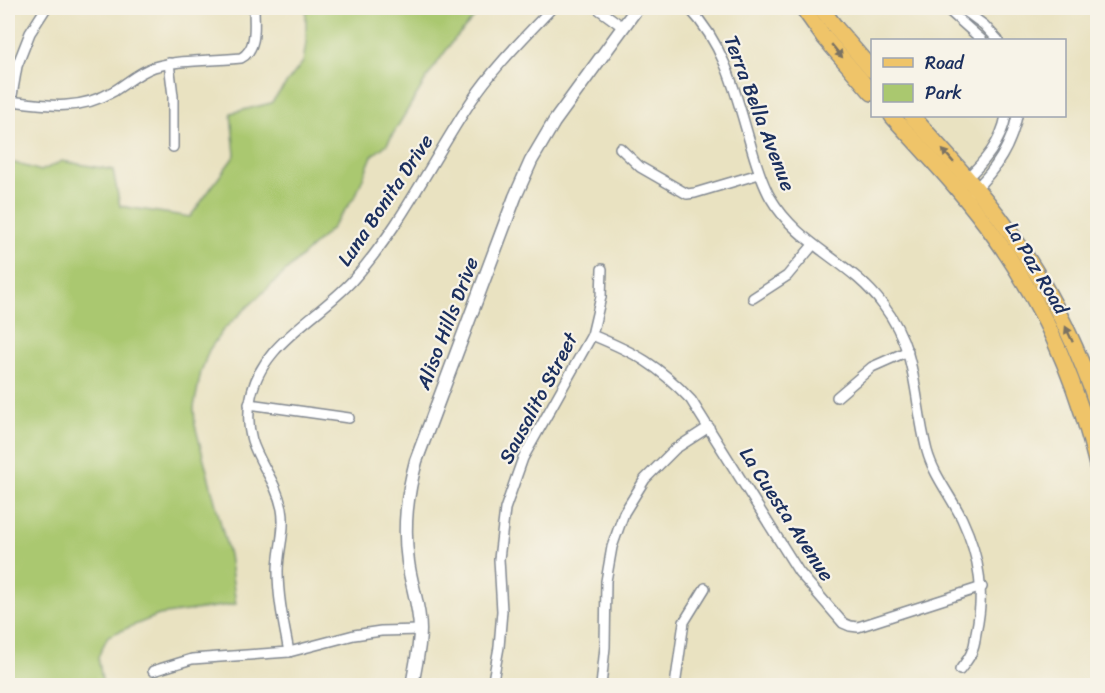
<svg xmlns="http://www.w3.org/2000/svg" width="1105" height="693" viewBox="0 0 1105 693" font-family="Sriracha,sans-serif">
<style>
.green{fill:#aac86f;stroke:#627c66;stroke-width:1.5}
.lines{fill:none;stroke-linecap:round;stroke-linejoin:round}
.minor-casing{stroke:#828890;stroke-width:12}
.tertiary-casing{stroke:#828890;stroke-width:15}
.primary-casing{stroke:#828890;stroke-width:18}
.minor{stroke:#fff;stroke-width:9}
.tertiary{stroke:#fff;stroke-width:12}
.primary{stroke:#efc469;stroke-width:15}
.oneway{fill:#7a7263}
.labels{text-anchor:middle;stroke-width:4.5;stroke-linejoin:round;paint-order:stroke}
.street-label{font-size:20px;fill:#1b2f5e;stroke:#f7f3e8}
</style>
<rect width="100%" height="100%" fill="#f7f3e8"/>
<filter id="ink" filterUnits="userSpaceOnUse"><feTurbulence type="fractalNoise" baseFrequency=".0167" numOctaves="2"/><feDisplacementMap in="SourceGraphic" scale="12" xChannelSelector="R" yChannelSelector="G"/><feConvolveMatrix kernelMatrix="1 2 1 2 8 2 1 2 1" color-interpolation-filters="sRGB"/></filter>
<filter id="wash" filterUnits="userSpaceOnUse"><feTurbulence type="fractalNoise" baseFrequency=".008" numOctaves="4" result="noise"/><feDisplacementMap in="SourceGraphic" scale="24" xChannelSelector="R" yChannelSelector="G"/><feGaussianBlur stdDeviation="1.35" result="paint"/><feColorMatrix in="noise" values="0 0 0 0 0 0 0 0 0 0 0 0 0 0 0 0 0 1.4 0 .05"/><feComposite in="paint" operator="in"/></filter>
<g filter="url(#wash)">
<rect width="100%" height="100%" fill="#e9e2c1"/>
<polygon class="green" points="306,8 483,8 452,42 428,76 387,144 372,156 356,195 331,229 223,330 209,350 201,372 194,407 195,425 229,555 236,604 159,615 108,636 98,657 103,685 8,685 8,161 41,171 62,161 113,170 120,206 190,217 235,155 231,113 271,103 303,62 306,43"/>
</g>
<g filter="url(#ink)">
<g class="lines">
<defs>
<g id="minor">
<polyline points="597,8 623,27"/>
<path d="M 689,8 C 726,47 736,95 751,146 C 756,163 761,181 770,197 C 799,247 850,260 883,305 C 919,352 913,398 927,451 C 934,476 951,496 962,519 C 980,558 985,592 976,633 C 975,639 975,646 972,651 C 970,658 964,664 960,670"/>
<polyline points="946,8 982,40"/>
<polyline points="961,8 984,25 998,40"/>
<polyline points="169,63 173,96 173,147"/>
<path d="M 11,101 C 48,106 80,111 114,91 C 127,83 139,72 154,67 C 182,59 212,61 241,58 C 258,49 254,25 254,8"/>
<polyline points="8,119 17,66 30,33 46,8"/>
<polyline points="620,148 640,167 687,194 695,193 759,174"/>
<path d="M 965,180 C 984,162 1001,143 1006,116"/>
<path d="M 973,191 C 996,170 1011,146 1017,116"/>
<polyline points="753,298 787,276 813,245"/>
<path d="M 592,335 C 636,353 658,365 691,400 L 799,572 L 843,623 L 850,626 L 858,627 L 982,587"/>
<polyline points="837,397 872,367 908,351"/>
<polyline points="249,404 349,418"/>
<path d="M 289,652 C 284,625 278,599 278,571 C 278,550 286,530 282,509 C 273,467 242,452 250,402 C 258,345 316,320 352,281 C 401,227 432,160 472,100 C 494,67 525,37 552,8"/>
<polyline points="153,671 192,659 289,652 354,635 381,631 420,630"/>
<polyline points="492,686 499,647 502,611 499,559 505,509 523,458 592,335 601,297 602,269"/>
<polyline points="601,686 605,647 606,581 612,547 624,513 645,479 675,449 709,427"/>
<polyline points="675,686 684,622 705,588"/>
</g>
<path id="tertiary" d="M 412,686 C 415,667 420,649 420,630 C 420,606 411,585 408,562 C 403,526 407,495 416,461 L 515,197 L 531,161 L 554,122 L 637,8"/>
<g id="primary">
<polyline points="803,8 823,36 872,93"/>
<polyline points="821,8 836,28 872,70"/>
<path d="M 892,116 C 927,155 965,194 995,237 C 1046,308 1078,385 1098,469"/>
<path d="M 912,116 C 941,149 972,181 999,217 C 1042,275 1076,340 1098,408"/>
</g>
</defs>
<use href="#minor" class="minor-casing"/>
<use href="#tertiary" class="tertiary-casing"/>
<use href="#primary" class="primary-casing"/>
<use href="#minor" class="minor"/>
<use href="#tertiary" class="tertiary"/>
<use href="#primary" class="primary"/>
</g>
<defs><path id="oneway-solid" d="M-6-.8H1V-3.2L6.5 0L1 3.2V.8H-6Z" transform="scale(1.5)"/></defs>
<g class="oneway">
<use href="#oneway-solid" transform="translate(837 51) rotate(50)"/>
<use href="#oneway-solid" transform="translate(948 156) rotate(-131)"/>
<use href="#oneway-solid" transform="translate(1069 334) rotate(-115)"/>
</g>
</g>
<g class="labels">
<g class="street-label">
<text transform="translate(760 113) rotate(69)" y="7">Terra Bella Avenue</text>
<text transform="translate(385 200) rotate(-56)" y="7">Luna Bonita Drive</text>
<text transform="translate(1037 268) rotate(59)" y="7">La Paz Road</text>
<text transform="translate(447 323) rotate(-69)" y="7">Aliso Hills Drive</text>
<text transform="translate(538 398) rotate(-62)" y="7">Sausalito Street</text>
<text transform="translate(787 514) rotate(57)" y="7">La Cuesta Avenue</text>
</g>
</g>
<rect width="1105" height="693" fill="none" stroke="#f7f3e8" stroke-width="30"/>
<rect x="871" y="39" width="195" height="78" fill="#f7f3e8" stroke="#9fa5b1" stroke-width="1.5"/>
<rect x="883" y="58" width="30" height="9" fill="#efc469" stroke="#9fa5b1" stroke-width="1.5"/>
<text x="925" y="69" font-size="18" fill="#1b2f5e">Road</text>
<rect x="883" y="84" width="30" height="18" fill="#aac86f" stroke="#9fa5b1" stroke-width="1.5"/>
<text x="925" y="99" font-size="18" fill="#1b2f5e">Park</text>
</svg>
